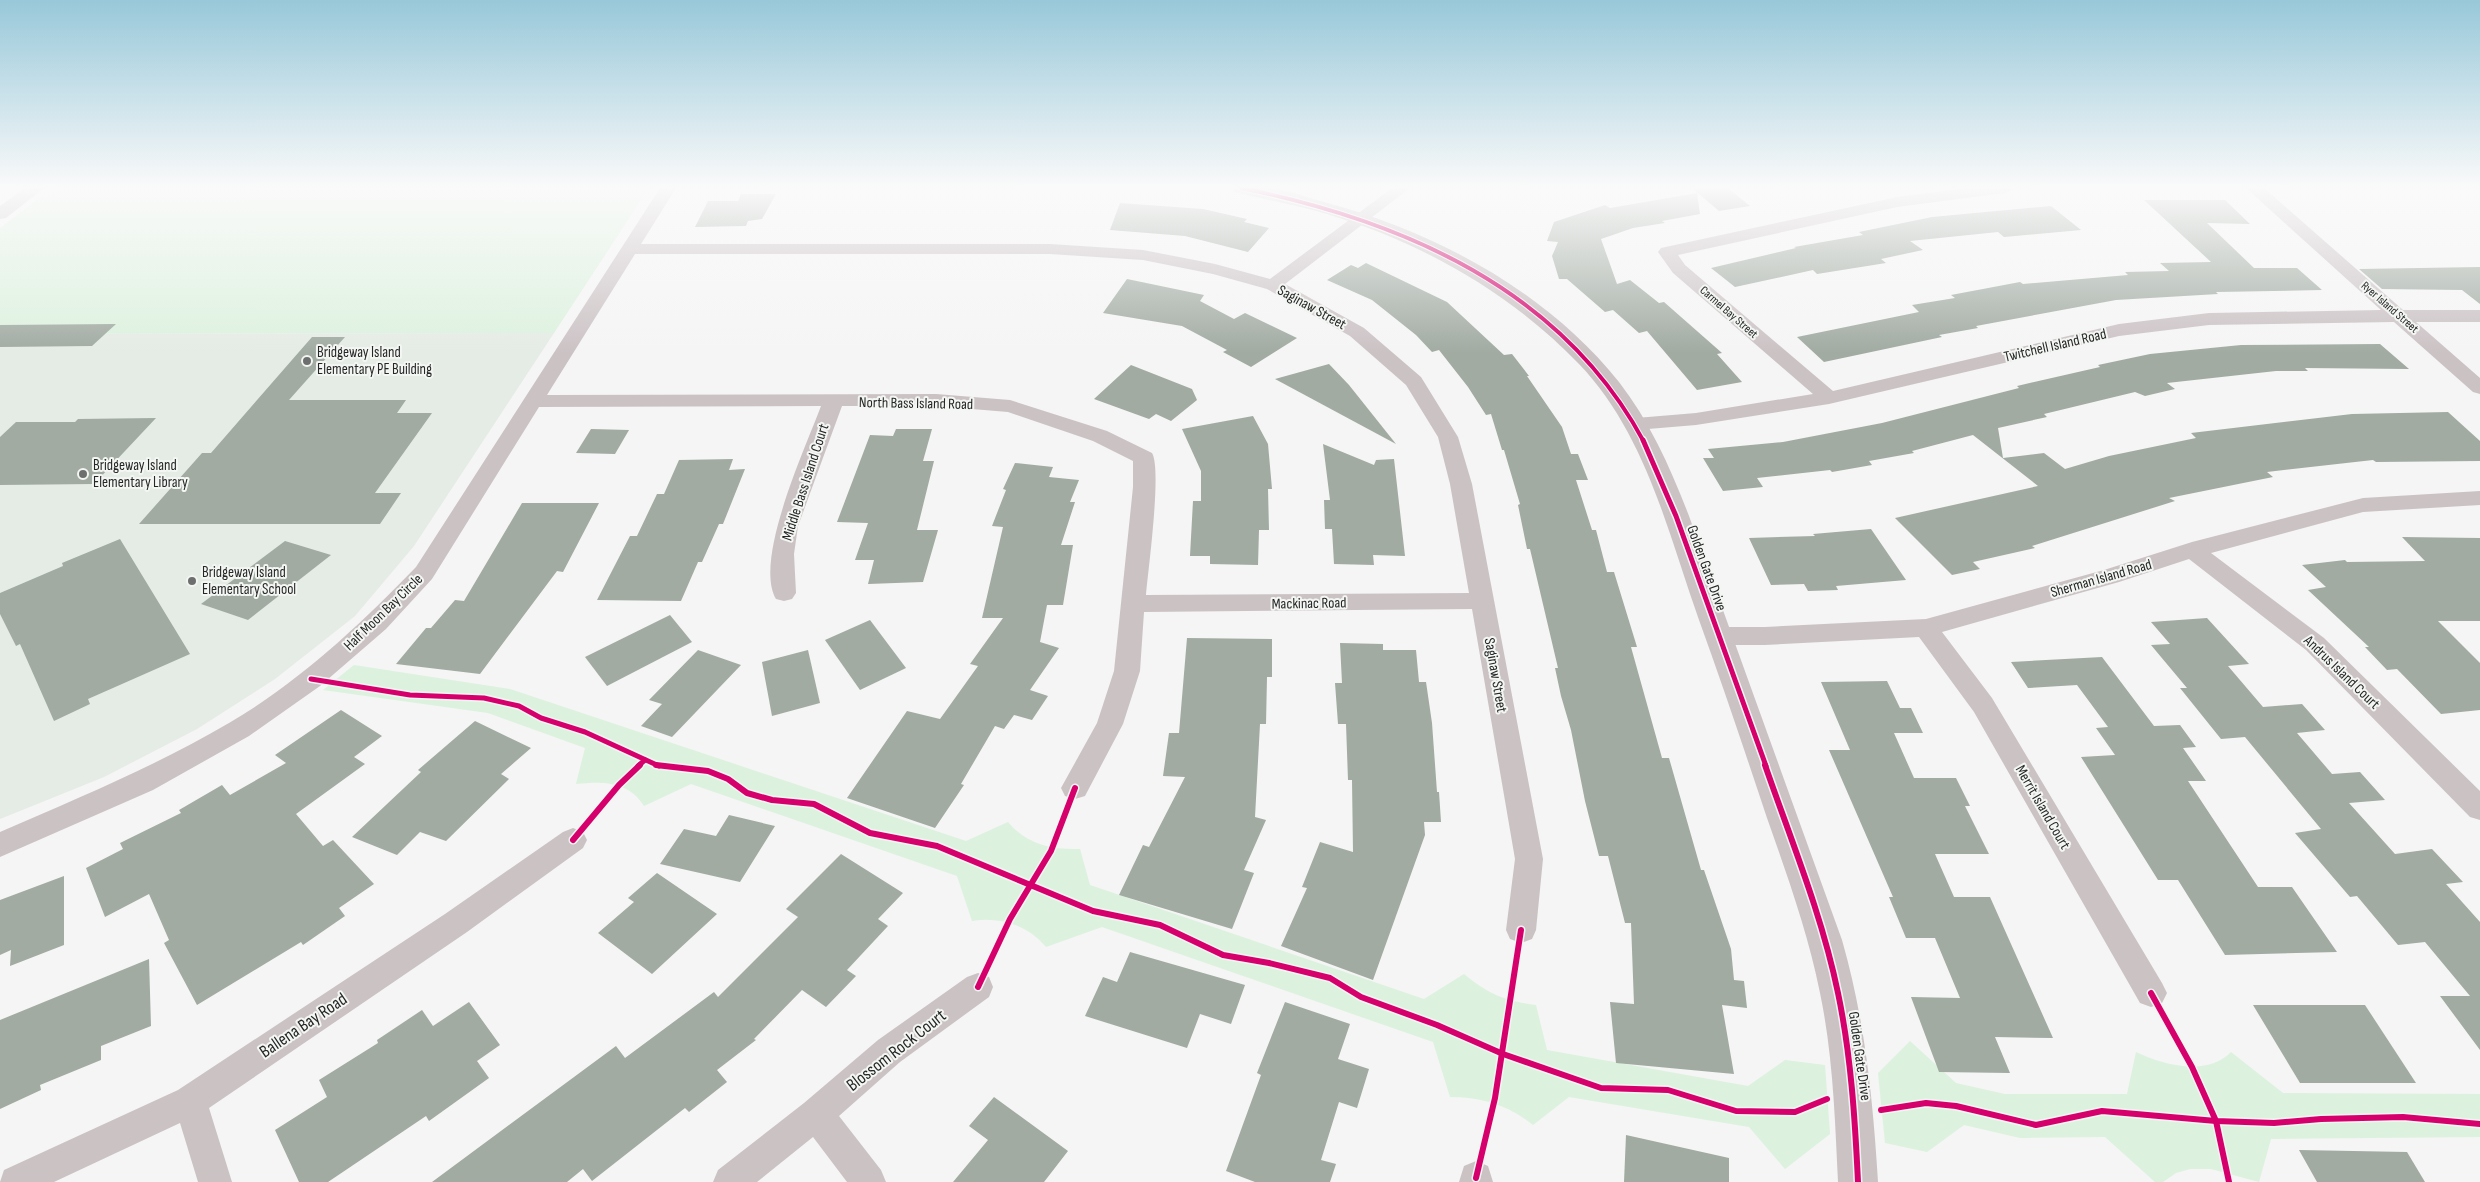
<svg xmlns="http://www.w3.org/2000/svg" width="2480" height="1182" viewBox="0 0 2480 1182" font-family="'Sofia Sans Condensed',sans-serif">
<style>
.built{fill:#e5ebe5}
.green{fill:#dcf1de}
.building{fill:#a1aba2}
.lines{fill:none;stroke-linecap:round;stroke-linejoin:round}
.minor{fill:#cbc2c4;fill-rule:evenodd}
.tertiary{fill:#cbc2c4;fill-rule:evenodd}
.cycleway-far2-casing{stroke:#f3f6f3;stroke-width:6}
.cycleway-far1-casing{stroke:#f3f6f3;stroke-width:8}
.cycleway-casing{stroke:#f3f6f3;stroke-width:9}
.cycleway-far2{stroke:#d6006c;stroke-width:4}
.cycleway-far1{stroke:#d6006c;stroke-width:5}
.cycleway{stroke:#d6006c;stroke-width:6}
.poi-dot{fill:#6d6f6e;stroke:#f3f6f3;stroke-width:2}
.labels{text-anchor:middle;stroke-width:4;stroke-linejoin:round;paint-order:stroke}
.far-street-label{font-size:12px;fill:#252726;stroke:#f3f6f3}
.street-label{font-size:15px;fill:#252726;stroke:#f3f6f3}
.poi-label{font-size:15px;fill:#252726;stroke:#f3f6f3;text-anchor:start}
.near-street-label{font-size:18px;fill:#252726;stroke:#f3f6f3}
</style>
<rect width="100%" height="100%" fill="#f4f5f4"/>
<polygon class="built" points="554,333 414,546 355,616 275,679 197,729 104,777 0,819 0,334"/>
<g class="green">
<polygon points="64,188 640,188 645,194 554,333 0,334 0,228 39,198"/>
<path d="M 354,665 L 510,689 L 966,841 L 1008,822 C 1027,845 1052,850 1080,849 L 1090,885 L 1424,999 L 1464,974 C 1488,994 1505,1001 1536,1005 L 1547,1050 L 1748,1086 L 1785,1060 L 1825,1065 L 1830,1134 L 1785,1169 L 1749,1127 L 1569,1097 L 1533,1125 C 1508,1105 1482,1097 1450,1097 L 1433,1042 L 1102,927 L 1046,947 C 1028,925 999,916 972,921 L 957,876 L 691,784 L 644,806 C 629,781 602,781 576,784 L 585,748 L 488,713 L 323,690 Z"/>
<path d="M 1910,1041 L 1956,1083 L 2005,1094 L 2127,1094 L 2136,1052 C 2163,1065 2207,1077 2231,1052 L 2283,1093 L 2480,1094 L 2480,1137 L 2271,1139 L 2259,1182 L 2211,1169 L 2190,1169 L 2176,1173 L 2163,1182 L 2155,1182 L 2105,1137 L 2020,1138 L 1964,1125 L 1927,1152 L 1885,1143 L 1878,1073 Z"/>
</g>
<g class="building">
<polygon points="1692,188 1728,188 1750,206 1719,211"/>
<polygon points="1697,193 1700,214 1662,221 1665,223 1633,228 1601,239 1617,284 1630,280 1659,303 1664,302 1722,353 1717,354 1742,382 1697,390 1647,331 1639,333 1613,310 1605,312 1567,279 1559,279 1552,256 1558,242 1547,241 1554,222 1605,205 1610,208"/>
<polygon points="741,194 776,194 762,219 748,221 746,226 695,227 708,201 738,201"/>
<polygon points="2144,200 2225,200 2250,224 2207,223 2254,268 2297,268 2322,290 2216,292 2218,294 2116,300 1976,326 1978,328 1939,335 1942,337 1824,362 1797,337 1919,312 1912,305 1955,298 1951,295 2020,282 2023,284 2128,275 2125,272 2169,271 2160,263 2211,262"/>
<polygon points="1120,203 1203,209 1247,219 1244,222 1269,228 1248,252 1185,236 1110,230"/>
<polygon points="2051,206 2081,230 2004,237 1998,232 1910,241 1923,250 1881,259 1886,263 1817,274 1813,270 1735,287 1711,268 1796,248 1794,247 1863,235 1859,232 1932,217"/>
<polygon points="1366,263 1447,302 1504,355 1512,354 1529,376 1527,376 1562,427 1571,454 1578,454 1588,480 1576,480 1592,530 1596,530 1607,572 1614,572 1637,647 1631,647 1662,758 1669,758 1701,870 1704,870 1731,949 1734,980 1744,981 1747,1008 1722,1005 1734,1074 1616,1063 1610,1002 1634,1004 1631,923 1625,923 1608,856 1599,856 1585,801 1571,730 1561,696 1555,668 1558,668 1530,549 1527,549 1518,505 1520,504 1504,450 1502,450 1491,414 1486,415 1468,387 1439,350 1432,352 1416,335 1372,300 1327,280 1351,265 1358,268"/>
<polygon points="2480,267 2480,304 2462,290 2382,289 2359,269"/>
<polygon points="1127,279 1204,295 1200,301 1234,319 1245,313 1297,338 1251,367 1223,352 1227,350 1182,326 1103,313"/>
<polygon points="116,324 92,346 0,347 0,325"/>
<polygon points="312,337 345,337 289,400 406,400 397,413 432,413 375,493 401,493 380,524 139,524 202,453 211,453"/>
<polygon points="2380,344 2409,369 2305,368 2308,371 2276,371 2167,383 2175,389 2145,396 2135,392 2044,414 2047,417 1998,428 2003,458 2044,453 2065,469 2109,456 2196,438 2191,433 2352,414 2448,412 2480,441 2480,461 2376,462 2373,460 2267,472 2273,477 2169,498 2175,501 2032,546 2035,548 1973,562 1980,569 1952,575 1895,518 2038,486 1973,435 1912,451 1914,453 1869,461 1872,465 1832,472 1830,470 1757,478 1763,487 1723,491 1703,458 1714,458 1708,449 1783,442 1882,423 2019,388 2017,386 2100,367 2098,365 2150,354 2241,345"/>
<polygon points="1329,364 1349,385 1396,444 1275,379"/>
<polygon points="1131,365 1192,389 1197,400 1171,421 1156,414 1149,419 1094,399"/>
<polygon points="1253,416 1268,444 1272,489 1268,489 1269,530 1259,530 1258,565 1210,564 1210,556 1190,556 1193,501 1201,501 1201,471 1182,429"/>
<polygon points="156,418 94,484 0,485 0,437 16,422 75,422 78,419"/>
<polygon points="591,429 629,430 615,454 576,453"/>
<polygon points="896,429 932,429 923,461 934,461 917,530 938,530 923,582 868,584 874,560 855,560 868,523 837,522 870,435 893,436"/>
<polygon points="1323,444 1374,465 1376,460 1394,459 1405,556 1373,555 1374,565 1334,564 1332,529 1325,529 1324,500 1330,500"/>
<polygon points="733,459 729,470 745,469 723,524 719,524 702,562 698,562 681,601 597,600 630,536 637,536 657,494 664,494 679,460"/>
<polygon points="1015,463 1053,467 1049,477 1079,480 1070,502 1075,502 1061,545 1073,545 1063,605 1047,605 1040,642 1059,648 1030,690 1048,696 1032,720 1014,715 1004,729 995,726 961,784 964,785 935,828 847,798 907,711 940,719 978,666 970,664 1003,618 982,618 1003,527 992,526 1006,490 1003,489"/>
<polygon points="522,503 599,503 563,572 557,571 480,674 396,664 426,628 431,628 455,600 464,601"/>
<polygon points="1871,529 1906,580 1836,586 1838,590 1808,591 1804,584 1771,585 1749,538 1815,536 1813,534"/>
<polygon points="2402,537 2480,538 2480,621 2438,621 2480,663 2480,710 2441,714 2397,669 2387,670 2365,647 2369,647 2308,590 2326,587 2302,565 2345,560 2347,562 2425,561"/>
<polygon points="120,539 190,654 88,699 90,704 54,721 20,644 16,646 0,614 0,593 63,566 62,563"/>
<polygon points="285,541 331,555 248,620 201,604"/>
<polygon points="670,615 692,642 607,686 585,657"/>
<polygon points="2207,618 2249,664 2228,666 2263,707 2302,704 2325,730 2297,733 2332,774 2360,772 2385,800 2349,803 2395,854 2432,849 2463,882 2446,884 2480,922 2480,1050 2440,996 2470,996 2425,942 2398,945 2357,896 2350,897 2295,833 2321,829 2245,737 2221,739 2180,688 2187,688 2151,645 2170,644 2151,622"/>
<polygon points="870,620 906,668 860,690 825,640"/>
<polygon points="1187,638 1272,639 1272,677 1267,677 1266,724 1260,724 1255,817 1266,820 1244,870 1254,873 1232,929 1119,895 1143,845 1149,847 1185,777 1163,776 1169,733 1179,733"/>
<polygon points="1340,643 1383,644 1383,650 1416,650 1419,682 1426,682 1432,723 1437,792 1439,792 1441,822 1424,822 1425,835 1373,980 1281,946 1307,888 1302,887 1320,842 1353,852 1352,780 1348,780 1346,724 1338,724 1335,683 1342,683"/>
<polygon points="698,650 741,665 672,737 641,726 662,704 649,700"/>
<polygon points="808,650 820,703 772,716 762,662"/>
<polygon points="2102,657 2154,726 2180,725 2196,747 2183,748 2206,781 2188,781 2258,887 2292,887 2337,952 2225,955 2178,880 2158,880 2081,757 2115,755 2096,728 2108,727 2077,685 2028,688 2011,662"/>
<polygon points="1887,681 1900,708 1911,708 1923,733 1894,733 1914,778 1956,778 1970,806 1965,806 1989,854 1935,854 1954,897 1990,897 2053,1038 1995,1037 2010,1073 1939,1072 1911,997 1960,998 1935,938 1906,938 1889,897 1893,897 1829,750 1850,750 1821,682"/>
<polygon points="341,710 382,736 354,757 365,764 296,814 323,846 333,840 374,884 339,908 345,916 303,945 301,942 197,1005 164,943 169,940 149,894 105,917 86,868 123,849 120,843 181,813 179,810 222,785 230,795 286,763 275,755"/>
<polygon points="475,721 531,748 501,774 509,779 446,841 420,832 397,855 352,837 421,772 418,770"/>
<polygon points="729,815 775,826 740,882 660,864 684,829 716,836"/>
<polygon points="841,854 903,893 878,919 888,926 847,970 856,976 826,1007 802,990 754,1039 756,1040 717,1070 727,1082 689,1112 685,1108 592,1181 583,1169 567,1182 432,1182 616,1046 625,1058 714,992 718,997 798,917 786,909"/>
<polygon points="657,873 717,914 652,974 598,933 634,902 628,898"/>
<polygon points="64,876 64,945 10,966 11,950 0,955 0,900"/>
<polygon points="1130,952 1245,985 1231,1024 1200,1014 1187,1048 1085,1016 1103,977 1117,982"/>
<polygon points="149,959 151,1026 101,1046 101,1060 40,1085 41,1090 0,1109 0,1020"/>
<polygon points="469,1002 500,1045 477,1061 489,1078 429,1121 426,1116 328,1182 299,1182 275,1130 327,1097 319,1080 378,1043 377,1040 422,1010 433,1026"/>
<polygon points="1285,1002 1350,1024 1338,1059 1369,1069 1357,1108 1339,1102 1321,1160 1336,1164 1330,1182 1255,1182 1226,1171 1261,1075 1257,1073"/>
<polygon points="2253,1005 2365,1005 2416,1083 2300,1083"/>
<polygon points="994,1097 1068,1151 1044,1182 953,1182 988,1140 969,1126"/>
<polygon points="1626,1135 1729,1158 1729,1182 1624,1182"/>
<polygon points="2299,1150 2407,1152 2425,1182 2317,1182"/>
</g>
<g class="lines">
<g class="minor">
<polygon points="25,188 44,188 6,218 0,219 0,206"/>
<path d="M 660,188 L 676,188 L 641,244 L 1050,244 L 1143,250 L 1215,264 L 1270,279 L 1392,188 L 1410,188 L 1285,284 L 1364,328 L 1421,377 L 1458,437 L 1472,484 L 1543,859 L 1536,930 L 1532,939 L 1521,943 L 1510,939 L 1506,930 L 1515,859 L 1472,609 L 1144,612 L 1140,671 L 1123,724 L 1085,796 L 1075,799 L 1065,796 L 1061,788 L 1097,723 L 1114,671 L 1133,487 L 1133,461 L 1093,441 L 1008,412 L 936,406 L 842,406 L 798,526 L 794,554 L 796,593 L 792,599 L 784,601 L 776,599 C 753,560 806,447 821,406 L 539,407 L 432,579 L 386,629 L 320,686 L 249,736 L 153,790 L 0,857 L 0,832 C 78,798 156,766 229,723 C 299,682 360,625 416,567 ZM 635,254 L 1050,254 L 1143,260 L 1213,274 L 1267,289 L 1350,336 L 1406,385 L 1438,437 L 1450,484 L 1469,593 L 1146,595 C 1148,571 1162,469 1152,453 L 1107,431 L 1010,400 L 936,394 L 547,395 Z"/>
<polygon points="1967,188 2012,188 2010,191 2004,193 1897,207 1678,255 1685,265 1833,391 2119,324 2209,313 2381,310 2246,188 2264,188 2403,310 2480,310 2480,322 2416,322 2480,378 2480,394 2473,392 2394,322 2209,325 2119,336 1829,404 1696,425 1636,430 1629,428 1626,424 1629,420 1636,418 1696,413 1813,394 1673,273 1658,252 1661,248 1897,197"/>
<polygon points="2480,491 2480,505 2363,512 2211,553 2324,638 2480,791 2480,820 2470,817 2306,650 2189,559 2119,582 1942,632 1992,698 2162,983 2167,993 2162,1003 2151,1007 2140,1003 1974,712 1919,637 1765,645 1719,645 1710,642 1707,636 1710,630 1719,627 1765,627 1926,619 2104,570 2192,542 2363,498"/>
<polygon points="573,828 583,832 587,840 583,848 467,932 209,1108 232,1182 198,1182 180,1123 54,1182 0,1182 4,1170 178,1090 445,914 563,832"/>
<polygon points="978,973 989,977 993,987 989,997 900,1062 839,1116 881,1170 886,1182 847,1182 813,1137 757,1182 713,1182 718,1170 804,1103 878,1040 967,977"/>
<polygon points="1476,1161 1488,1166 1493,1182 1459,1182 1464,1166"/>
</g>
<path class="tertiary" d="M 1232,188 C 1244,188 1257,187 1269,188 C 1288,190 1306,197 1324,202 C 1436,232 1546,291 1619,382 C 1650,422 1671,469 1689,516 L 1842,940 C 1865,1020 1873,1100 1878,1182 L 1838,1182 C 1835,1119 1833,1055 1820,993 C 1808,933 1787,875 1767,818 C 1745,752 1723,686 1699,620 C 1668,533 1646,434 1579,364 C 1511,293 1421,242 1327,214 C 1296,205 1265,200 1234,192 Z"/>
<defs>
<path id="cycleway-far2" d="M 1241,188 C 1403,221 1562,289 1644,442"/>
<g id="cycleway-far1">
<polyline points="1643,440 1676,516 1766,766"/>
<polyline points="311,679 410,695 484,698 519,706 541,718 585,732 659,766"/>
<polyline points="638,766 645,760"/>
</g>
<g id="cycleway">
<polyline points="656,765 708,771 728,779 747,793 772,800 814,804 870,833 937,846 1093,911 1160,925 1223,955 1269,963 1330,978 1361,997 1437,1025 1503,1054 1601,1088 1668,1090 1736,1111 1795,1112 1827,1099"/>
<path d="M 1765,765 C 1791,840 1822,915 1838,993 C 1851,1055 1855,1119 1858,1182"/>
<polyline points="573,840 619,785 640,765"/>
<polyline points="978,987 1010,919 1051,851 1075,788"/>
<polyline points="2151,993 2192,1067 2216,1121 2229,1182"/>
<polyline points="1881,1110 1926,1103 1956,1106 2036,1125 2102,1111 2216,1121 2274,1123 2321,1119 2403,1117 2480,1124"/>
<polyline points="1476,1178 1495,1098 1521,930"/>
</g>
</defs>
<use href="#cycleway-far2" class="cycleway-far2-casing"/>
<use href="#cycleway-far1" class="cycleway-far1-casing"/>
<use href="#cycleway" class="cycleway-casing"/>
<use href="#cycleway-far2" class="cycleway-far2"/>
<use href="#cycleway-far1" class="cycleway-far1"/>
<use href="#cycleway" class="cycleway"/>
</g>
<linearGradient id="sky" x2="0" y2="1"><stop stop-color="#98c8d9"/><stop offset="0.53" stop-color="#fafafa"/><stop offset="1" stop-color="#fafafa" stop-opacity="0"/></linearGradient>
<rect width="2480" height="353" fill="url(#sky)"/>
<g class="poi-dot">
<circle cx="307" cy="361" r="5"/>
<circle cx="83" cy="474" r="5"/>
<circle cx="192" cy="581" r="5"/>
</g>
<g class="labels">
<g class="far-street-label">
<text transform="translate(2390 307) rotate(41)" y="4">Ryer Island Street</text>
<text transform="translate(1729 312) rotate(41)" y="4">Carmel Bay Street</text>
</g>
<g class="street-label">
<text transform="translate(1312 307) rotate(29)" y="5">Saginaw Street</text>
<text transform="translate(2055 345) rotate(-13)" y="5">Twitchell Island Road</text>
<text transform="translate(916 403) rotate(1)" y="5">North Bass Island Road</text>
<text transform="translate(805 482) rotate(-72)" y="5">Middle Bass Island Court</text>
<text transform="translate(1707 568) rotate(70)" y="5">Golden Gate Drive</text>
<text transform="translate(2101 578) rotate(-16)" y="5">Sherman Island Road</text>
<text transform="translate(1309 603) rotate(-1)" y="5">Mackinac Road</text>
<text transform="translate(383 612) rotate(-44)" y="5">Half Moon Bay Circle</text>
<text transform="translate(2342 672) rotate(44)" y="5">Andrus Island Court</text>
<text transform="translate(1496 675) rotate(80)" y="5">Saginaw Street</text>
<text transform="translate(2043 807) rotate(60)" y="5">Merrit Island Court</text>
<text transform="translate(1860 1056) rotate(82)" y="5">Golden Gate Drive</text>
</g>
<g class="poi-label">
<text x="317" y="357">Bridgeway Island<tspan x="317" dy="17">Elementary PE Building</tspan></text>
<text x="93" y="470">Bridgeway Island<tspan x="93" dy="17">Elementary Library</tspan></text>
<text x="202" y="577">Bridgeway Island<tspan x="202" dy="17">Elementary School</tspan></text>
</g>
<g class="near-street-label">
<text transform="translate(303 1025) rotate(-34)" y="6">Ballena Bay Road</text>
<text transform="translate(896 1050) rotate(-38)" y="6">Blossom Rock Court</text>
</g>
</g>
</svg>
